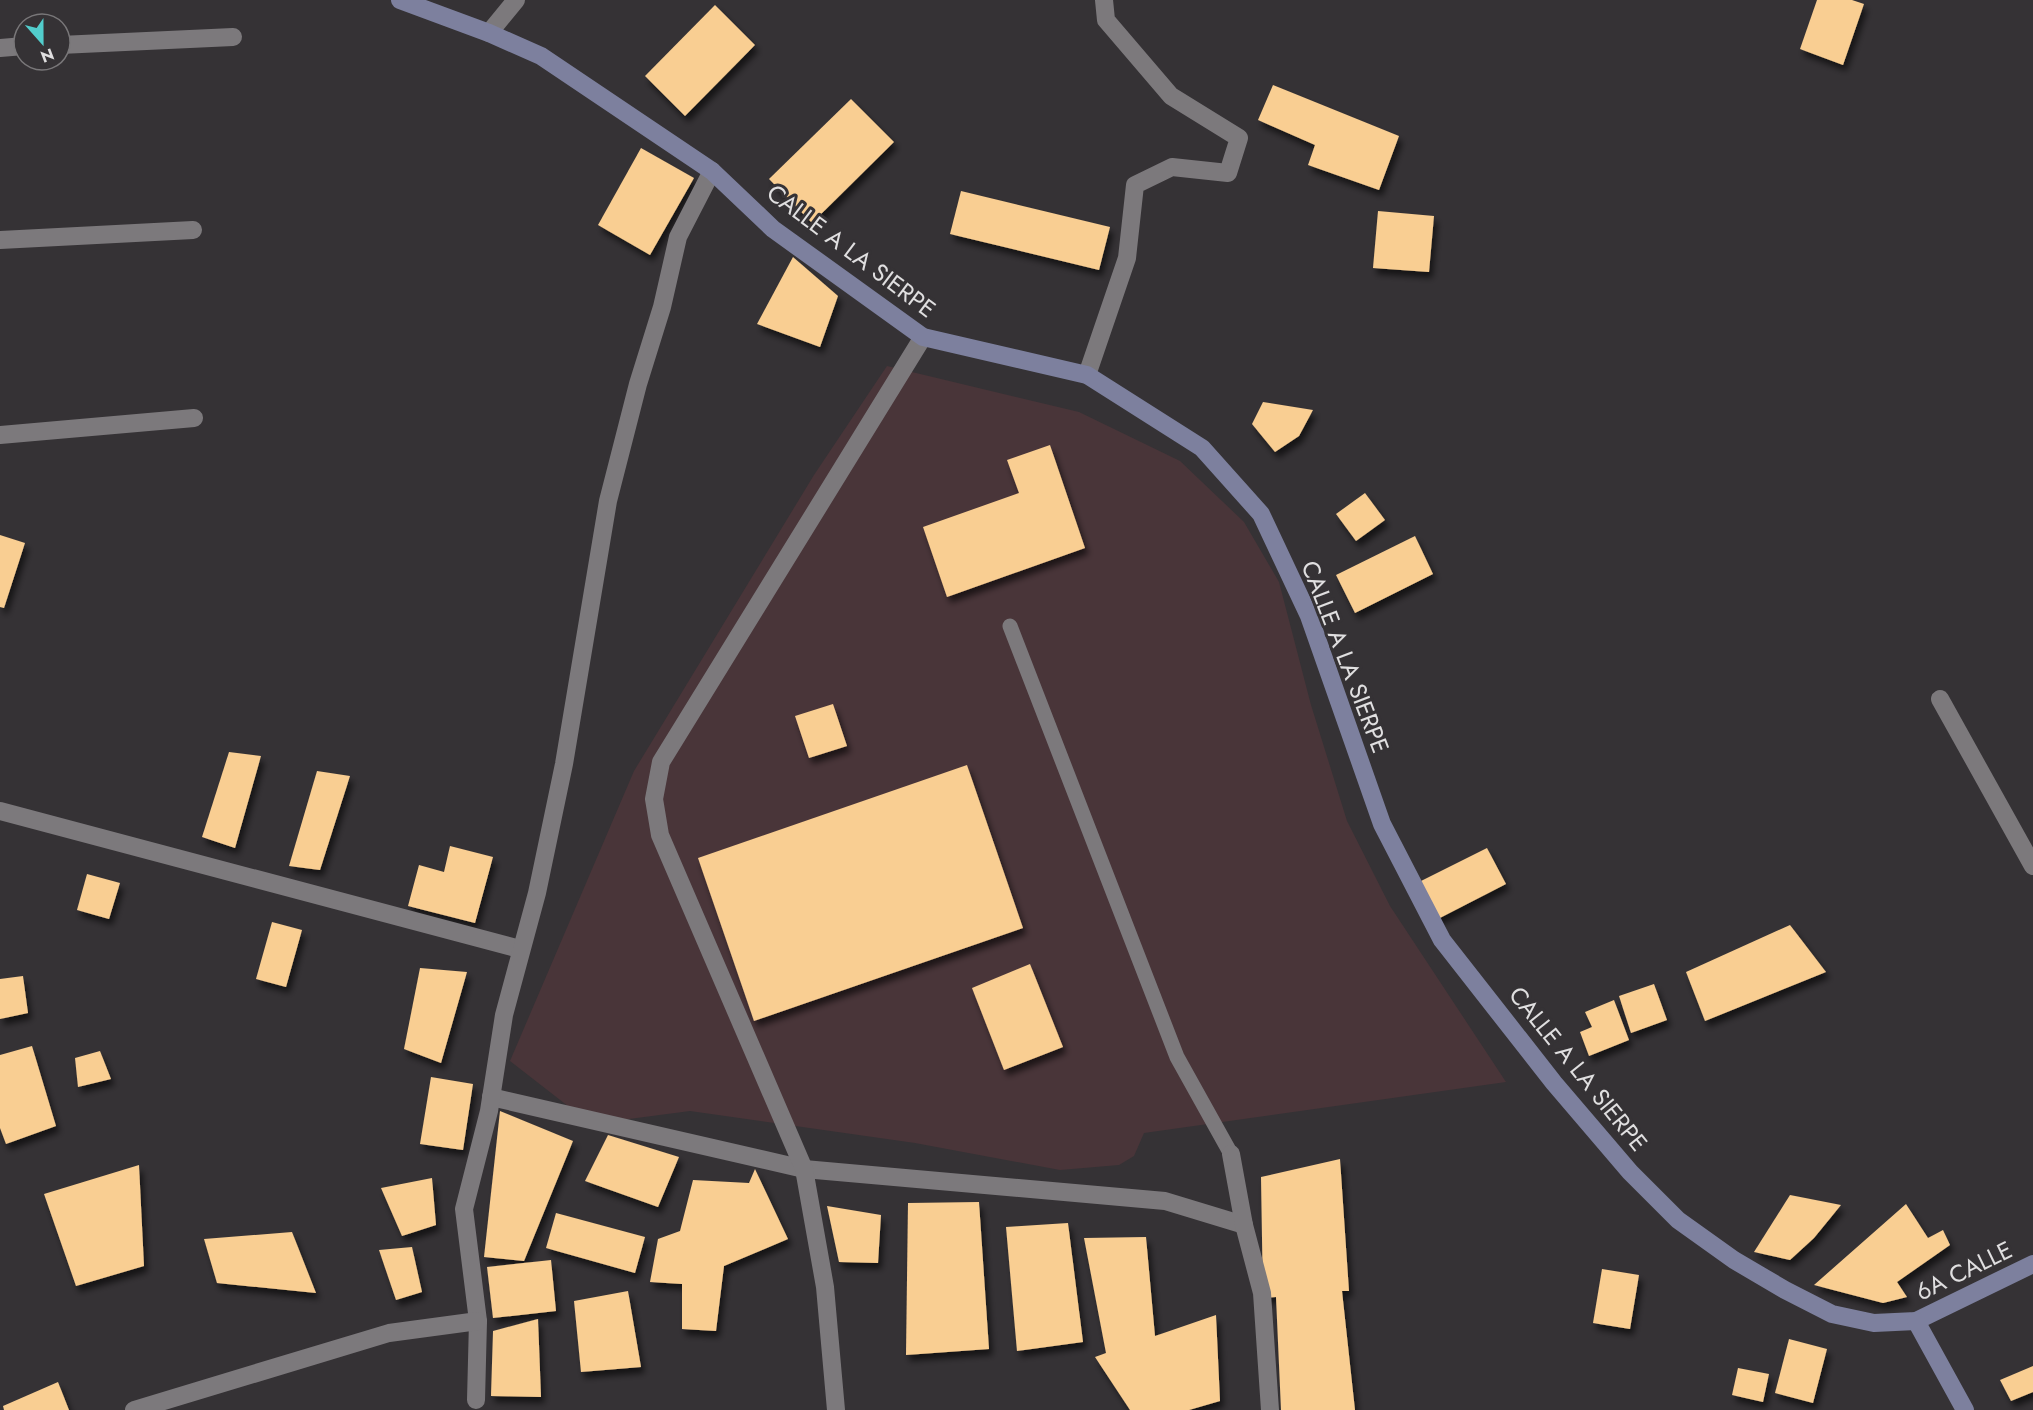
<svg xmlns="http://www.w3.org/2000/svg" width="2033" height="1410" viewBox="0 0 2033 1410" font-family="Jost,sans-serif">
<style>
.medical{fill:#493539}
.building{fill:#f9ce92;filter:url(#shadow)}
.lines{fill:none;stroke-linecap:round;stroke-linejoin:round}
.lane{stroke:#7c797c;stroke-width:15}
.street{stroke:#7c797c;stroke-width:18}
.secondary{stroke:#7d809e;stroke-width:18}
.labels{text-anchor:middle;stroke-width:6;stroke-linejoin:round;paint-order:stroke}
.street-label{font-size:24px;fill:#e0dfe0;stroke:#353235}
</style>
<defs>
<filter id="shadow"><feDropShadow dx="3.5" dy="6" stdDeviation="3" flood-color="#0009"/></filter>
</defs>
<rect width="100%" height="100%" fill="#353235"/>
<polygon class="medical" points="887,366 1079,412 1180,461 1244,522 1279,582 1311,705 1347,821 1390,906 1506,1082 1144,1133 1134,1156 1119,1165 1060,1170 915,1143 690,1111 591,1124 510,1061 634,771 814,475"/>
<g class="building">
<polygon points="1817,0 1852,0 1864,4 1843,65 1800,49"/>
<polygon points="715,5 755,45 685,116 645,76"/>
<polygon points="1273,85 1399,136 1379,190 1308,165 1315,145 1258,120"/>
<polygon points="851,99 894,142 812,223 769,179"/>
<polygon points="641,148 694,178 650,255 598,225"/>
<polygon points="961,191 1110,227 1099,270 950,234"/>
<polygon points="1378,211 1434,216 1429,272 1373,268"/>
<polygon points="793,257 838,296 820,347 757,324"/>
<polygon points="1263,402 1313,410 1299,436 1275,452 1252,424"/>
<polygon points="1050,445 1085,548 947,597 923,527 1019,493 1007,460"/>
<polygon points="1365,493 1385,520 1356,541 1336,514"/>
<polygon points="0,535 25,543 4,608 0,607"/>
<polygon points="1415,536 1433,574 1355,613 1336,575"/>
<polygon points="833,704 847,746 809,758 795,716"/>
<polygon points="229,752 261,756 235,848 202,837"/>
<polygon points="967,765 1023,928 754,1021 698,858"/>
<polygon points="317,771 350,776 320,870 289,866"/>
<polygon points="450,846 493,857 475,923 408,906 419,865 444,872"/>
<polygon points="1487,848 1506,884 1434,921 1415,884"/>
<polygon points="87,874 120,883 109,919 77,910"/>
<polygon points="272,922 302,930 286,987 256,979"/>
<polygon points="1790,925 1826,972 1705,1021 1686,972"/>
<polygon points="1030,964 1063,1047 1004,1070 972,988"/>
<polygon points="420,968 467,972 441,1063 404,1049"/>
<polygon points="23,976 28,1013 0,1019 0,979"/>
<polygon points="1654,984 1667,1020 1631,1033 1619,996"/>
<polygon points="1614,1000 1629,1040 1589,1056 1580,1032 1592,1027 1585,1012"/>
<polygon points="32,1046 56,1126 6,1144 0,1128 0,1055"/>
<polygon points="100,1051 111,1079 78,1087 75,1058"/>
<polygon points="431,1077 473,1084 463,1150 420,1144"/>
<polygon points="500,1111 573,1141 524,1261 484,1257"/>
<polygon points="608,1135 679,1157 658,1207 585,1181"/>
<polygon points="1340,1159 1349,1291 1342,1291 1355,1410 1281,1410 1276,1297 1263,1298 1261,1177"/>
<polygon points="139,1165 144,1266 76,1286 44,1194"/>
<polygon points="755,1169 788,1239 724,1266 716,1331 682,1329 682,1284 650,1282 658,1239 680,1231 693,1180 749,1183"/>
<polygon points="432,1178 436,1225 402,1236 381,1188"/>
<polygon points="1790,1195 1841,1205 1814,1238 1790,1260 1754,1252"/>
<polygon points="979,1202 989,1349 906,1355 908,1203"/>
<polygon points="1906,1204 1928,1238 1943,1230 1950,1245 1897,1282 1907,1297 1883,1303 1814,1285"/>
<polygon points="827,1206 881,1215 878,1263 839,1262"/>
<polygon points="556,1213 645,1237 635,1273 546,1248"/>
<polygon points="1068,1223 1083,1342 1017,1351 1006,1227"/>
<polygon points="292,1232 316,1293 217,1283 204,1239"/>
<polygon points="1146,1237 1155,1336 1216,1315 1220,1401 1189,1410 1130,1410 1095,1357 1106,1353 1084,1238"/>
<polygon points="412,1247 422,1292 396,1300 379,1250"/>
<polygon points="551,1260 556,1311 493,1318 487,1267"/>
<polygon points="1602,1269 1639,1275 1630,1329 1593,1323"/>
<polygon points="628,1291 641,1367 581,1372 574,1301"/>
<polygon points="538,1319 541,1397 491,1396 493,1331"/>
<polygon points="1789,1339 1827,1349 1813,1403 1775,1393"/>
<polygon points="2033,1366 2033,1392 2011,1401 2000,1380"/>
<polygon points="1738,1368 1769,1374 1763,1402 1732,1395"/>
<polygon points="58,1382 69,1410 4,1410 3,1406"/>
</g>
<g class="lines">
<polyline class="lane" points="1010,626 1177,1057 1231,1154"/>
<g class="street">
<polyline points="489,33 516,0"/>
<polyline points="60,45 233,37"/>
<polyline points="0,48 24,46"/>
<polyline points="0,240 193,230"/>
<polyline points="1087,375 1127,258 1135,185 1172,167 1228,173 1239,138 1171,96 1106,20 1104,0"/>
<polyline points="0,435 194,418"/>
<polyline points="1940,699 2033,866"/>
<polyline points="0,811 520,949"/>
<polyline points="491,1097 804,1169 1165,1201 1244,1225"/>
<polyline points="1231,1154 1244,1225 1262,1293 1270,1410"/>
<polyline points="476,1400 478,1321 464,1209 489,1111 504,1015 537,893 564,764 608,501 638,384 662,307 678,237 712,171"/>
<polyline points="134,1410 389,1333 478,1321"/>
<polyline points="836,1410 825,1287 804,1169 660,835 654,799 661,762 923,337"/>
</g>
<g class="secondary">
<polyline points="400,0 489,33 541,56 712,171 773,229 923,337 1087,375 1202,448 1261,514 1309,616 1382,824 1442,940 1554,1083 1630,1172 1678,1220 1734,1260 1785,1290 1832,1314 1874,1323 1916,1321 2033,1264"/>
<polyline points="1916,1321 1965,1410"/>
</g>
</g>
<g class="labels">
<g class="street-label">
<text transform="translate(851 251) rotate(37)" y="8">CALLE A LA SIERPE</text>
<text transform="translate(1345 657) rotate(69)" y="8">CALLE A LA SIERPE</text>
<text transform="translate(1578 1069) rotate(51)" y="8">CALLE A LA SIERPE</text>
<text transform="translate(1964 1271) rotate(-26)" y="8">6A CALLE</text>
</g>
</g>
<g transform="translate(42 42) rotate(159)"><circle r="28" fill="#353235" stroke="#797779" stroke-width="1.5"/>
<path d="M0-4.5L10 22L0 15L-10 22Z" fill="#52cdcc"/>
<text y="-9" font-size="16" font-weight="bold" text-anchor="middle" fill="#e0dfe0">N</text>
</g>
</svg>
